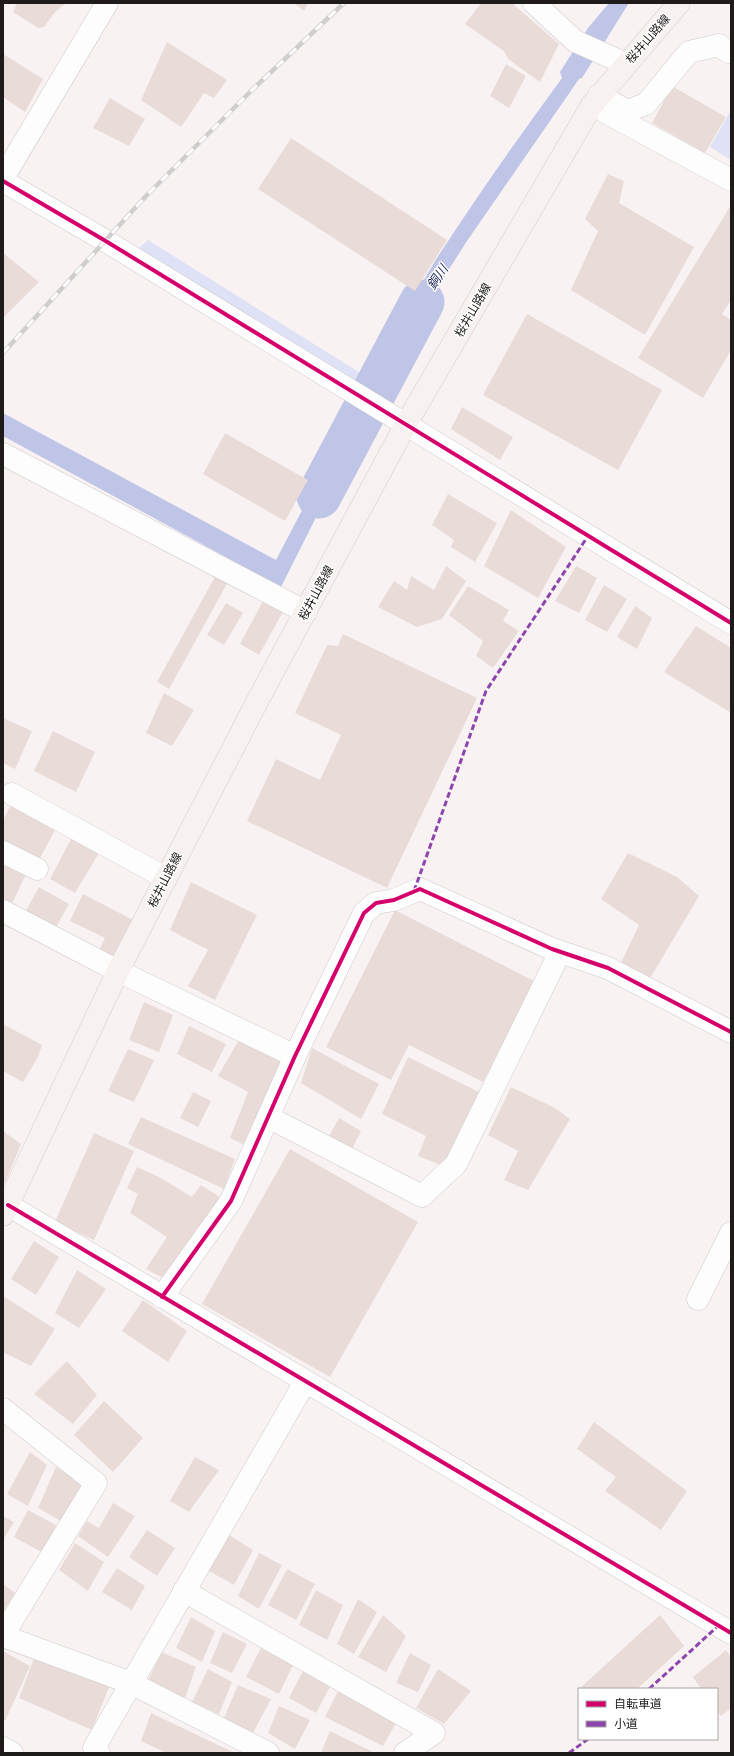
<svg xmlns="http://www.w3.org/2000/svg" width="734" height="1756" viewBox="0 0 734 1756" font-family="'Titillium Web','Noto Sans JP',sans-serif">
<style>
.green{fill:#dfe1f6}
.water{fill:#bfc5e7}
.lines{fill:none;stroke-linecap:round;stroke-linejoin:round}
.river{stroke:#bfc5e7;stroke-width:45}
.building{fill:#e9dcd8}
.minor-casing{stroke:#cecac9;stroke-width:23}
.major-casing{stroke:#d0cdcc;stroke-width:23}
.minor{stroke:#fefdfd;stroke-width:22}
.major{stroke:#f7f1ef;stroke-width:22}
.rail-casing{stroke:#cfcecd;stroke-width:4.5}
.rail{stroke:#fff;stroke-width:3;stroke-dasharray:9;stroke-linecap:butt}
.quiet{stroke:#8e44ad;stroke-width:3;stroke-dasharray:6 3;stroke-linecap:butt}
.cycleway-casing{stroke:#fff;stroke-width:6}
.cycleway{stroke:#d6006c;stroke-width:4}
.labels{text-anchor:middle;stroke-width:3;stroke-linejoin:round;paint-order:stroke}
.street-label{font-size:12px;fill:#1e1b1a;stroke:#fff}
.water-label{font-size:13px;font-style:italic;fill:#1d2059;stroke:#fff}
</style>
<rect width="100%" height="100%" fill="#f8f3f2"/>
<g class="green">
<polygon points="731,110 731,160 710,147"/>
<polygon points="148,240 373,381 366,396 133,253"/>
</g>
<g class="water">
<path d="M 609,3 L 629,3 L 582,78 L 579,79 L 467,241 L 435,291 L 396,359 L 382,350 C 401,321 417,291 435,261 C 475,199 518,138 562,78 L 560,72 L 588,28 Z"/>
<polygon points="3,413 276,560 341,436 353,444 281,587 3,436"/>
</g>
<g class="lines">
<polyline class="river" points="319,496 422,302"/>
</g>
<g class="building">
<polygon points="17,3 66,3 55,12 44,27 38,28 13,12"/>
<polygon points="294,3 308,3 304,11"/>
<polygon points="481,3 512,3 559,44 540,82 508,59 504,51 465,24"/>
<polygon points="167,42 227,80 214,98 204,93 181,127 141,100"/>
<polygon points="3,54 43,79 25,112 3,97"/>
<polygon points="506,64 526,76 509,108 490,96"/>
<polygon points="672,86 726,117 705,153 652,123"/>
<polygon points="110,98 145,119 129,146 93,128"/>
<polygon points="291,138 447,240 415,291 258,189"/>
<polygon points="608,174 624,181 619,203 694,247 645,335 571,290 598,231 585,219"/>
<polygon points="731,205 731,300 722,314 731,320 731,350 703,398 638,358"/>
<polygon points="3,253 39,282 3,318"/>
<polygon points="527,314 662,390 618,470 483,395"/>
<polygon points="462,407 513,437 500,460 451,429"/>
<polygon points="225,433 308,480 285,521 203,474"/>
<polygon points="448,494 497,523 475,562 451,547 454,540 432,525"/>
<polygon points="511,510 566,547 538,598 484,566"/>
<polygon points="446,566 466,581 442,619 417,627 378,607 394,581 407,590 411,576 434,590"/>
<polygon points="576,566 597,578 579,613 555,601"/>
<polygon points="217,573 229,580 169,689 157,682"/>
<polygon points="604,585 627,599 607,632 585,620"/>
<polygon points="468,586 509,610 503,621 519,631 493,668 476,656 483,641 449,615"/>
<polygon points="264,599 284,610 259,655 240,644"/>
<polygon points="226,603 243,613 224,645 207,635"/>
<polygon points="635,606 652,618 637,649 617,637"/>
<polygon points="696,626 731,648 731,710 730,712 664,672"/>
<polygon points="343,634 477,698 387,888 247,821 276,759 320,780 341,735 295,713 327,645 338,646"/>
<polygon points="164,693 194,710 172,746 146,733"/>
<polygon points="3,718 32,731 15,769 3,763"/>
<polygon points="53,731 95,752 76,792 34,771"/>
<polygon points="11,805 56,828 38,862 3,843 3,820"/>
<polygon points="71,839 99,853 75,893 50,879"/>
<polygon points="628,853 677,877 699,896 649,980 621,963 639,925 601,899"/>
<polygon points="3,863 26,874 9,910 3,907"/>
<polygon points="191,882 257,915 215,1000 188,986 208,950 170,930"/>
<polygon points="39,887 69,904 53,933 23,916"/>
<polygon points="83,894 139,923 118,965 97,954 105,938 70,921"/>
<polygon points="395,910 534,981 483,1082 409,1045 391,1080 326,1047"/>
<polygon points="144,1002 173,1015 159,1052 129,1040"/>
<polygon points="3,1024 42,1045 38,1057 23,1082 3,1071"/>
<polygon points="189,1026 226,1044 212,1072 177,1054"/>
<polygon points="240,1038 284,1061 247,1146 230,1138 248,1092 218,1076"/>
<polygon points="312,1048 379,1084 361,1119 301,1083"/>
<polygon points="128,1049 154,1060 134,1102 108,1091"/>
<polygon points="408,1057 481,1093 443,1166 418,1156 426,1136 382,1114"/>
<polygon points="511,1087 555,1108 570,1119 528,1190 504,1180 518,1151 488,1135"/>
<polygon points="193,1092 211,1101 198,1127 180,1118"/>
<polygon points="141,1117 235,1159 224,1189 128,1144"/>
<polygon points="339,1118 361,1131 350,1153 327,1140"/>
<polygon points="3,1131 21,1144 5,1183 3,1183"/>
<polygon points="94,1133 134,1151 94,1240 55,1222"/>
<polygon points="290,1149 418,1222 330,1377 202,1304"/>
<polygon points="137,1167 159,1177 192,1197 201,1185 223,1199 167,1280 146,1269 167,1237 130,1213 138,1194 127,1188"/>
<polygon points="34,1241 59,1257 36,1295 11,1279"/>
<polygon points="77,1270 106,1289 79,1328 55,1313"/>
<polygon points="3,1296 55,1329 31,1366 3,1352"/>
<polygon points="143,1300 187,1331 168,1362 122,1331"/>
<polygon points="67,1361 97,1395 73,1424 34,1394"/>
<polygon points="104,1401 143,1438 113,1472 74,1435"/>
<polygon points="594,1422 687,1491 661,1530 605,1491 616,1477 577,1449"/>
<polygon points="30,1452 47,1465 28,1506 7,1494"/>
<polygon points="195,1457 219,1470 189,1512 170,1501"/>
<polygon points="56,1467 82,1484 63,1522 38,1508"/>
<polygon points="113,1503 135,1516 108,1557 78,1536 87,1521 99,1528"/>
<polygon points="28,1510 56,1525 43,1553 14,1537"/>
<polygon points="3,1516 14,1522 3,1540"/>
<polygon points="147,1530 175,1548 157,1576 129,1557"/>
<polygon points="229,1535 253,1550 234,1585 209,1571"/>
<polygon points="75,1543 104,1562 88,1591 59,1570"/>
<polygon points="259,1553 282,1565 259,1609 238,1596"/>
<polygon points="117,1568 145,1586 132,1610 102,1592"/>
<polygon points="287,1569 315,1584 296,1620 268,1605"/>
<polygon points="3,1584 15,1593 3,1612"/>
<polygon points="316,1590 343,1605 327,1640 299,1625"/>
<polygon points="358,1599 377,1612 354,1654 337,1644"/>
<polygon points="383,1615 406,1636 386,1672 358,1657"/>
<polygon points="660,1615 684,1646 637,1689 579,1689"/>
<polygon points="191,1617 215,1631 202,1662 176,1648"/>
<polygon points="223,1632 247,1644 232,1673 210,1663"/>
<polygon points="261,1648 293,1665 279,1694 246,1677"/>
<polygon points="726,1650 731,1657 731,1708 721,1716 717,1711 717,1689 701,1689 693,1677"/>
<polygon points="3,1651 30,1666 5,1721 3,1720"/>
<polygon points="161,1652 196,1667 185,1698 148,1681"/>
<polygon points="36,1653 111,1682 92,1730 19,1698"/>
<polygon points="410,1653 431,1665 418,1692 396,1683"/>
<polygon points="208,1669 232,1682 219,1714 192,1702"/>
<polygon points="438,1669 471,1691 444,1724 416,1708"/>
<polygon points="303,1671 331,1685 316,1713 289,1698"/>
<polygon points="238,1685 271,1699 253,1733 224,1718"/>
<polygon points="338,1691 396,1723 383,1746 325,1717"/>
<polygon points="279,1706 310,1720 295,1749 268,1733"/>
<polygon points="151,1713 235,1753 166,1753 141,1741"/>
<polygon points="330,1731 373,1752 372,1753 321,1753"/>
</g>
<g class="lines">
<defs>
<g id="minor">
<polyline points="534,3 575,41 626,64"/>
<polyline points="599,95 627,111 646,104 689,52 719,45 728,52 731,52"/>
<polyline points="605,112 731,180"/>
<polyline points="3,178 107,3"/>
<polyline points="3,181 104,240 731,623"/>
<polyline points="3,454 306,612"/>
<polyline points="12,794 166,878"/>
<polyline points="3,852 37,869"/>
<polyline points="3,911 118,971 295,1056"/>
<polyline points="268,1117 422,1196 456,1164 560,952"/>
<polyline points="8,1205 731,1633"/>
<polyline points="162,1297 231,1201 295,1056 364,913 376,903 394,900 420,889 552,949 608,968 731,1032"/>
<polyline points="698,1299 731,1233"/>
<polyline points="3,1409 96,1483 3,1635"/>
<polyline points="184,1591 434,1733 405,1753"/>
<polyline points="3,1636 131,1683 268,1753"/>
<polyline points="3,1748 12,1753"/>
<polyline points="99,1753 94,1748 305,1382"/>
</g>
<polyline id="major" points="3,1215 118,971 259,698 406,424 592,105 679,3"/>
</defs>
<use href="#minor" class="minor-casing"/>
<use href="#major" class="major-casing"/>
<use href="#minor" class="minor"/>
<use href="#major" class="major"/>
<defs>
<polyline id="rail" points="3,353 146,196 250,92 344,3"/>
</defs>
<use href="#rail" class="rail-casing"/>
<use href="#rail" class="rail"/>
<g class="quiet">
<polyline points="414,891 486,691 588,536"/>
<polyline points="649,1689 718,1626"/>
<polyline points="569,1753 588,1739"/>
</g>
<defs>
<g id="cycleway">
<polyline points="3,181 104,240 731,623"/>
<polyline points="8,1205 731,1633"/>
<polyline points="162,1297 231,1201 295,1056 364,913 376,903 394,900 420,889 552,949 608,968 731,1032"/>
</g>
</defs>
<use href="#cycleway" class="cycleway-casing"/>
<use href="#cycleway" class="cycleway"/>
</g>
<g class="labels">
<g class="street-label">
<text transform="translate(648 39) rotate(-49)" y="4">桜井山路線</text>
<text transform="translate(473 310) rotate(-60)" y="4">桜井山路線</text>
<text transform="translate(316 593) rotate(-62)" y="4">桜井山路線</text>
<text transform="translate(165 880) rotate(-63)" y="4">桜井山路線</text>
</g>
<g class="water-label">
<text transform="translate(437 277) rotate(-56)" y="5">銅川</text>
</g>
</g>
<rect width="734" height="1756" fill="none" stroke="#1e1b1a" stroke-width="8"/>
<rect x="578" y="1688" width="140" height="52" fill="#ffffff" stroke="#a5a4a3"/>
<rect x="586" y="1701" width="20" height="6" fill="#d6006c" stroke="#a5a4a3"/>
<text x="614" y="1708" font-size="12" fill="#1e1b1a">自転車道</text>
<rect x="586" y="1721" width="20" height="6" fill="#8e44ad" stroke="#a5a4a3"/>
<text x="614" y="1728" font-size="12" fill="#1e1b1a">小道</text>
</svg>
